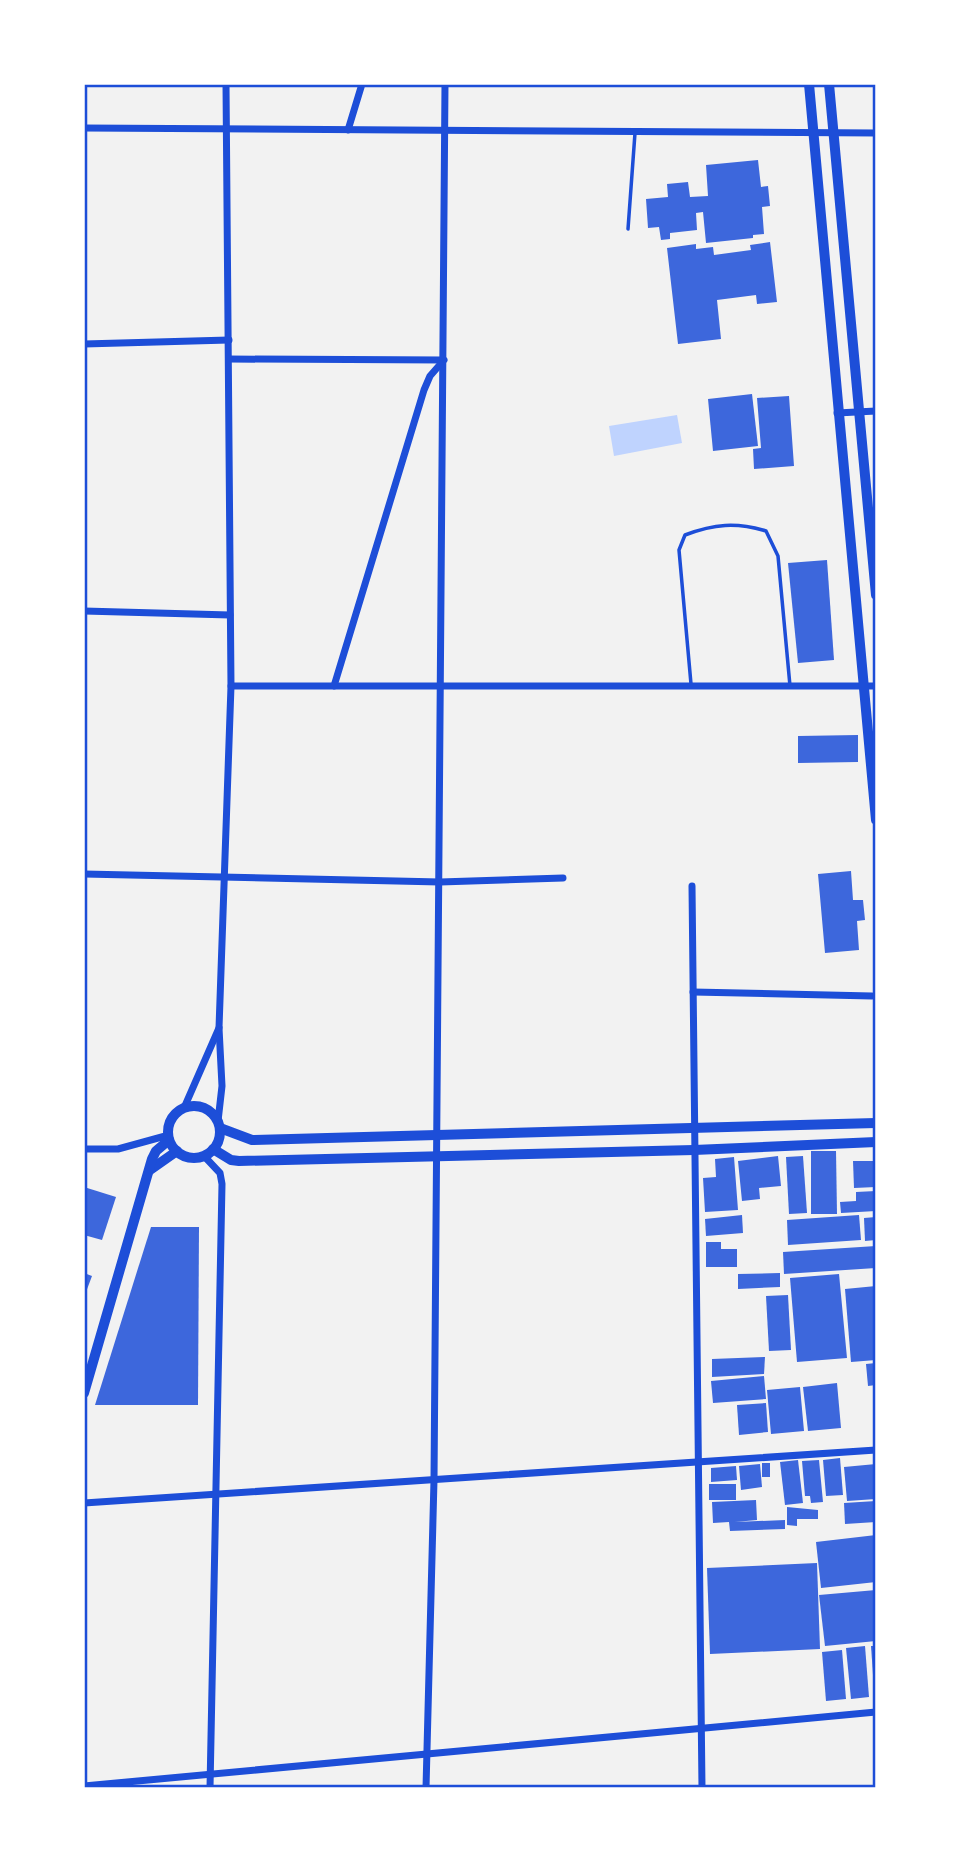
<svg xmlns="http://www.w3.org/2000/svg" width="960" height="1872" viewBox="0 0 960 1872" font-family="Lato,sans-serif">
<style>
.water{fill:#bfd3fe}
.building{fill:#3d67dc}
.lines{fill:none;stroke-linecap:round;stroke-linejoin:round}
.service{stroke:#1d4ed8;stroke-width:3.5}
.minor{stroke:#1d4ed8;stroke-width:7}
.secondary{stroke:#1d4ed8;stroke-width:10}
.neatline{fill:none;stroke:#1d4ed8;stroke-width:2.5}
</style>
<rect width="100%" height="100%" fill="#f2f2f2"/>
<polygon class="water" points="677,415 682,443 614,456 609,426"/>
<g class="building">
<polygon points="758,160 761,187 768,186 770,206 762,207 764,234 753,235 753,238 706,243 703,212 696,213 697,230 670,233 670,239 661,240 659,227 648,228 646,199 668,197 667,184 688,182 690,197 708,196 706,165"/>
<polygon points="770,242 777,302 757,304 756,295 717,300 721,339 678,344 667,248 696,244 696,249 713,247 714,255 751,250 750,245"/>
<polygon points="752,394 758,446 713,451 708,399"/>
<polygon points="789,396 794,466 754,469 753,449 761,448 757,398"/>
<polygon points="827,560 834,660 798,663 788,563"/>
<polygon points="858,735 858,762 798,763 798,736"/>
<polygon points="851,871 853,900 863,900 865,920 857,921 859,950 825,953 818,874"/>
<polygon points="811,1151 836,1151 837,1214 811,1214"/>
<polygon points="778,1156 781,1186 759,1188 760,1199 742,1201 738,1161"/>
<polygon points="803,1156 807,1213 789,1214 786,1157"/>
<polygon points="734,1157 738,1210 705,1212 703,1178 716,1177 715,1159"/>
<polygon points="853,1161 876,1161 876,1187 854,1188"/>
<polygon points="84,1187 116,1197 102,1240 84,1235"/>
<polygon points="876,1191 876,1211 841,1213 840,1202 856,1201 856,1192"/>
<polygon points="742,1215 743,1233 706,1236 705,1219"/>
<polygon points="859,1215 861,1240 788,1245 787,1220"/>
<polygon points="876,1217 876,1240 865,1241 864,1218"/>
<polygon points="151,1227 199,1227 198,1405 95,1405"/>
<polygon points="706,1242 721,1242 721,1249 737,1249 737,1267 706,1267"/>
<polygon points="876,1246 876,1268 784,1274 783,1252"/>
<polygon points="84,1273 92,1276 86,1292 84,1292"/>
<polygon points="780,1273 780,1287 738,1289 738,1274"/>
<polygon points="839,1274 847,1358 797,1362 790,1278"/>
<polygon points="876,1286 876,1360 851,1362 845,1289"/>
<polygon points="788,1295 791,1350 769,1351 766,1296"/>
<polygon points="765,1357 764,1374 712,1377 712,1359"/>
<polygon points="876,1363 876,1385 868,1386 866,1364"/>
<polygon points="764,1376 766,1399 713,1403 711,1381"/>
<polygon points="837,1383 841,1428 808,1431 803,1387"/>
<polygon points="800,1387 804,1431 771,1434 767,1390"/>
<polygon points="766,1403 768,1432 739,1435 737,1405"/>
<polygon points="840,1458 843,1495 826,1496 823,1460"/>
<polygon points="798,1460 803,1503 785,1505 780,1462"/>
<polygon points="819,1460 823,1502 811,1503 810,1496 805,1496 802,1461"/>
<rect x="762" y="1463" width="8" height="14"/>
<polygon points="760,1464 762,1487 741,1490 739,1466"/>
<polygon points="876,1464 876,1499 847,1501 844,1467"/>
<polygon points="736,1466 737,1480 711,1482 711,1468"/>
<rect x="709" y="1484" width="27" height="16"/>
<polygon points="756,1500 757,1520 735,1522 785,1520 785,1529 730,1531 729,1522 713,1523 712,1502"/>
<polygon points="876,1501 876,1522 845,1524 844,1503"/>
<polygon points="787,1507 818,1510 818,1519 797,1519 797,1526 787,1525"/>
<polygon points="876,1535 876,1582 821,1588 816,1542"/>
<polygon points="817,1563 820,1649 710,1654 707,1568"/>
<polygon points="876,1590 876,1641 825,1646 819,1595"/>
<polygon points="865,1646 869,1697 851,1699 846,1648"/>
<polygon points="871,1646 876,1646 876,1689 874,1689"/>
<polygon points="842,1650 846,1699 826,1701 822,1652"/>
</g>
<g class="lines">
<g class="service">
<polyline points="628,229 635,133"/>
<path d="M 691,684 L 679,550 L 685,535 C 714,524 736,522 766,531 L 778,556 L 790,686"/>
</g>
<g class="minor">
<polyline points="84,128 876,133"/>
<polyline points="348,130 362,84"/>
<polyline points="84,344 229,340"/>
<polyline points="229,359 443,360"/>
<polyline points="837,413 876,411"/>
<polyline points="84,611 230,615"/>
<polyline points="231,686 876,686"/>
<polyline points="334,686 424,390 430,376 444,360"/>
<polyline points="84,874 440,882 563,878"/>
<polyline points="692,886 702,1788"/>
<polyline points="693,992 872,996"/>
<polyline points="184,1108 219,1028"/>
<polyline points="218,1121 222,1086 219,1028 231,686 226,84"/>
<polyline points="84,1149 118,1149 169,1135"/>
<polyline points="204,1156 220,1173 222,1184 210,1788"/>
<polyline points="84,1503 876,1450"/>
<polyline points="84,1786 876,1712"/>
<polyline points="426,1788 434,1480 445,84"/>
</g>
<g class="secondary">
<polyline points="809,84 876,820"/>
<polyline points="829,84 876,595"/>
<circle cx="194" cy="1132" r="26"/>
<polyline points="220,1128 252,1140 876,1123"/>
<polyline points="213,1149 231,1160 239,1161 694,1150 876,1142"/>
<polyline points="150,1170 177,1151"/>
<polyline points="84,1393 152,1159 156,1151 169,1140"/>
</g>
</g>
<rect width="960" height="1872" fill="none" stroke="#ffffff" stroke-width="172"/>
<rect x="86" y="86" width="788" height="1700" class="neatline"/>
</svg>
